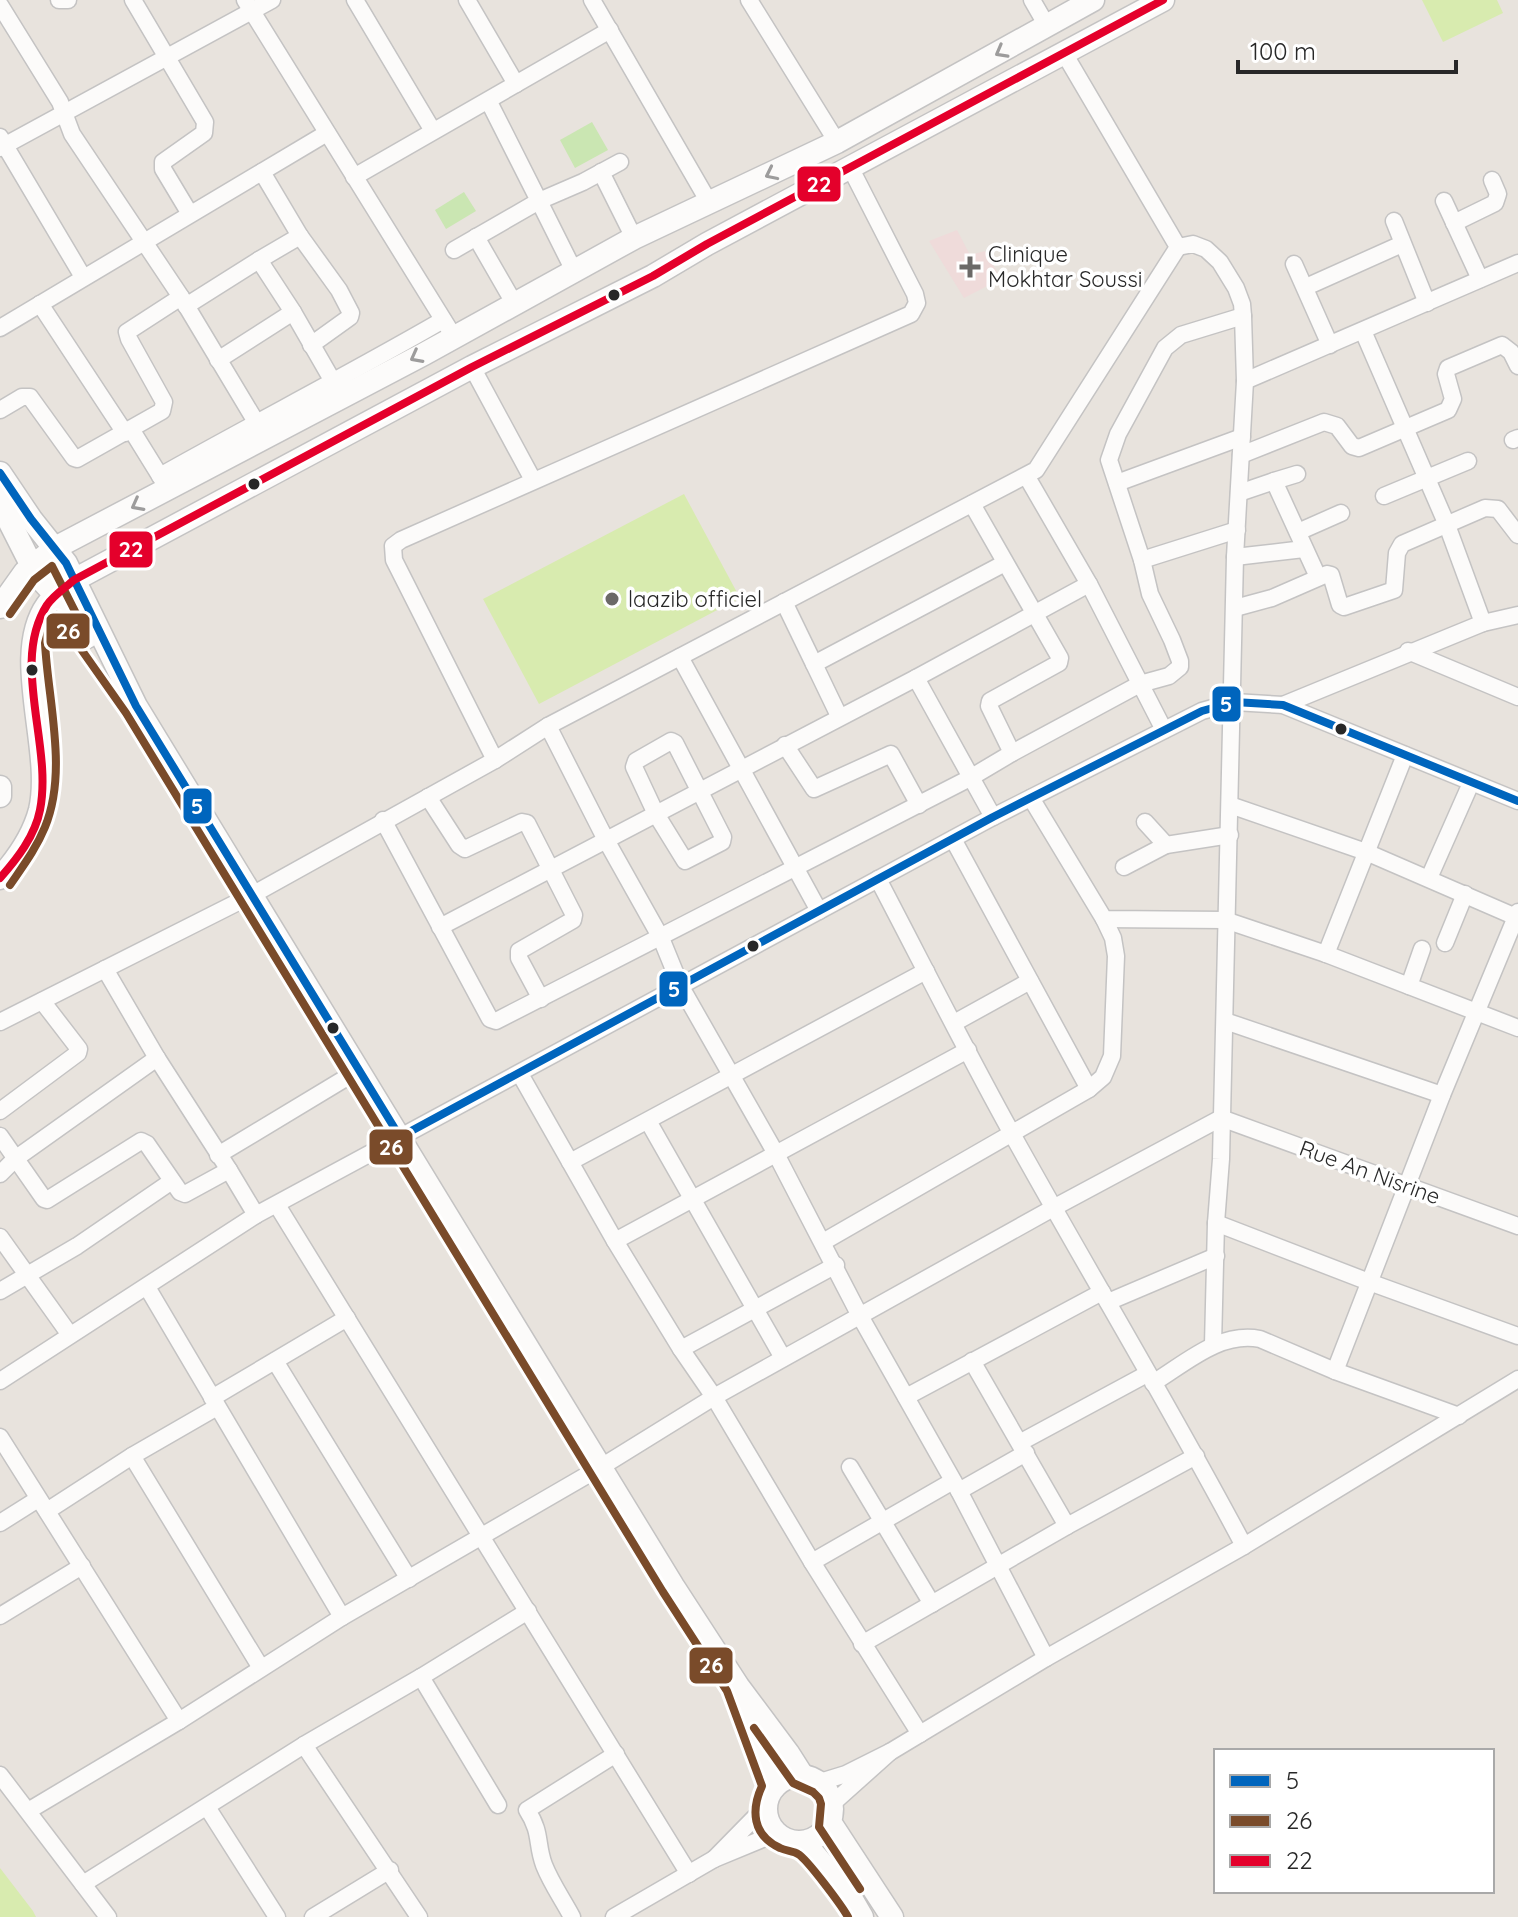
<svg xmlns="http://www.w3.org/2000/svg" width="1518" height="1917" viewBox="0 0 1518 1917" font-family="Quicksand,sans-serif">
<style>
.medical{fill:#efdbda}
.green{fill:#cae6b2}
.pitch{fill:#d8ebaf}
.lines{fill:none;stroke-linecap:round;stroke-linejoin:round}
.street-casing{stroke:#c4c3c3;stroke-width:19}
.secondary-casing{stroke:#c4c3c3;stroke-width:25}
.street{stroke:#fcfbfa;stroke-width:16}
.secondary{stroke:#fcfbfa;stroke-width:22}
.bus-1-casing{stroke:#fff;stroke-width:14}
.bus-2-casing{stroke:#fff;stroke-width:14}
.bus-3-casing{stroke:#fff;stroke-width:14}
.bus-1{stroke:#0065bd;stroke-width:8}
.bus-2{stroke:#7a4b2a;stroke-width:8}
.bus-3{stroke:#e4002b;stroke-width:8}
.oneway{stroke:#9d9c9c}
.poi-dot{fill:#6b6967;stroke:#fff;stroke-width:3}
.bus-dot{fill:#282828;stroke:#fff;stroke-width:3}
.labels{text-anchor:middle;stroke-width:7;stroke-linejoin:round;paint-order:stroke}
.poi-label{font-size:22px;fill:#282828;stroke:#fff;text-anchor:start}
.street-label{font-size:22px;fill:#282828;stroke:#fff}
.line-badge{stroke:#fff;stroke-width:3}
.badge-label{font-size:22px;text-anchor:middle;font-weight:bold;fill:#fff}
</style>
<rect width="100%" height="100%" fill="#e8e3dd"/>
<polygon class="medical" points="957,230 970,255 985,251 1001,279 964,298 929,241"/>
<g class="green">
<polygon points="592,122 608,150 575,168 560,140"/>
<polygon points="464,192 476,211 446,229 435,210"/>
</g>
<g class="pitch">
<polygon points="1422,0 1497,0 1503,13 1443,42"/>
<polygon points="684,494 740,598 539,704 483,599"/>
<polygon points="0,1868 33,1911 36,1917 0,1917"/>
</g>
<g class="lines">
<defs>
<g id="street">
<polyline points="59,0 68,0"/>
<polyline points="133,0 205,122 204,133 163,162 163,169 190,214"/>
<polyline points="245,0 454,337"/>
<polyline points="355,0 433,131"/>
<polyline points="467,0 516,84"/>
<polyline points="592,0 710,204"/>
<polyline points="749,0 837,142"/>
<polyline points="1032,0 1047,26"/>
<polyline points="0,5 60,102 72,134 181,297 265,437"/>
<polyline points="0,137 83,277"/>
<polyline points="0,148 272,0"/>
<polyline points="262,172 300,236 259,260 293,312 339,392"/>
<polyline points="601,172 634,238"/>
<polyline points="354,177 610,30"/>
<polyline points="1444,201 1480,279"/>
<polyline points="1394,221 1427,303"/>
<polyline points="1454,223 1495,203 1498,194 1492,180"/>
<polyline points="300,236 339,290 351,313 350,317 311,345"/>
<polyline points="476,237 514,303"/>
<polyline points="1178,247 1193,244 1206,249 1220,262 1236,288 1242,304 1243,316 1245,381 1235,557 1221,1159 1216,1223 1213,1345"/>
<polyline points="454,250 539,201 489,102"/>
<polyline points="1294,264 1330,345"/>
<polyline points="573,269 539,201 583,182 620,162"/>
<polyline points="1306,287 1402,244"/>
<polyline points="40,304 125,433"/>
<polyline points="186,306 259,260"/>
<polyline points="0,328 327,133"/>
<polyline points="1363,331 1447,525 1483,623"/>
<polyline points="218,360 293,312"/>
<polyline points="472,367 533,480"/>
<polyline points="1245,381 1518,263"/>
<polyline points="0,410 22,397 30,397 74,458 77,459 162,411 164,402 129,339 127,332 181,297"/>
<polyline points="131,429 165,484"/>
<polyline points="1513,440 1518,438"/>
<polyline points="1241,455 1324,422 1337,426 1352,446 1359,448 1448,410 1453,399 1446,374 1448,368 1502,345 1511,352 1518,366"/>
<path d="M 160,476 C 254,423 350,374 443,320"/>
<polyline points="1027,477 1089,584 1164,730"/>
<polyline points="1274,481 1297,474"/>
<polyline points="1117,483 1242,437"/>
<polyline points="1239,493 1274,481 1318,577"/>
<polyline points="1384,496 1468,461"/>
<polyline points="1298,532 1341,513"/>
<polyline points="1235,557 1304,549"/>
<polyline points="1142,560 1237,530"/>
<polyline points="784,602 814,664"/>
<polyline points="1235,608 1272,598 1327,574 1331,575 1340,605 1344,607 1394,590 1397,553 1402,544 1485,508 1498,509 1518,535"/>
<polyline points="1408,651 1518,697"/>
<polyline points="680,657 819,911"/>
<polyline points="916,678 993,817"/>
<polyline points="1283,705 1483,623 1518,615"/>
<polyline points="839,716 814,664 1005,563"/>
<polyline points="548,726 606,840 661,938 681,987 775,1152 860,1316 959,1491 1046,1658"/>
<polygon points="671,741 675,743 723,837 722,842 685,861 656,814 634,767 636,761"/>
<polyline points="785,745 814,789 891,754 919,805"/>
<polyline points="1012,753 1140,684 1169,676 1180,667 1180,661 1172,640 1150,594 1142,560 1109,460 1118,434 1165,348 1181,335 1243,316"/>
<polyline points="495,760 394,560 393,546 401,540 911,314 917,303 915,294 850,167"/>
<polyline points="428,797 459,845 465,849 522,822 527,823 574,915 573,920 519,951 519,958 541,999"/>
<polyline points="1031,798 1104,919 1225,920 1326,954 1518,1028"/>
<polyline points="1230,805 1366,852 1516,917"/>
<polyline points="383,820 490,1019 496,1021 970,778 1012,753 989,706 990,701 1059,663 1060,658 972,504"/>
<polyline points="1145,822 1166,845 1230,835"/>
<polyline points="953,839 1089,1089"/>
<polyline points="1124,867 1166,845"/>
<polyline points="1429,878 1471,783"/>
<path d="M 878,879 C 922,963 965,1049 1011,1132 C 1088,1271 1170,1406 1244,1546"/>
<polyline points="440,927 916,678 1089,584"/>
<polyline points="1445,943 1465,894"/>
<polyline points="1326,954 1405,755"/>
<polyline points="105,969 157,1058 229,1170"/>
<polyline points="1409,986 1422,949"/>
<polyline points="1225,1021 1442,1095"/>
<polyline points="0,1022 252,895 495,760 548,726 1036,470 1178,247 1064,53"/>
<polyline points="954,1023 1030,981"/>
<polyline points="520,1074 615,1241 681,1349 714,1397 812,1562 920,1734"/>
<polyline points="0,1111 78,1053 79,1049 42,1001"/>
<polyline points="648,1121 783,1358"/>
<polyline points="0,1136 44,1199 47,1200 141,1141 147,1144 180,1192 185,1194 229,1170 256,1215"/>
<polyline points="218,1155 359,1070"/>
<polyline points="570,1162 926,971"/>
<polyline points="0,1174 15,1159 157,1058"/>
<polyline points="277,1205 689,1874"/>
<polyline points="1216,1223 1369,1282 1518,1336"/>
<polyline points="0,1237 70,1335"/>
<polyline points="615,1241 968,1050"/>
<polyline points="823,1242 1089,1089 1103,1077 1112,1056 1116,956 1113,938 1104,919"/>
<polyline points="147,1287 342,1617"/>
<polyline points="0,1291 77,1246 172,1181"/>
<polyline points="1108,1302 1216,1256"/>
<polyline points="681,1349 836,1265"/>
<polyline points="275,1361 409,1579"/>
<polyline points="972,1361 1067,1526"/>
<polyline points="1335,1371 1442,1095 1518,912"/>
<polyline points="0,1381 256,1215 993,817 1202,711 1234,702 1283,705 1518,801"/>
<path d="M 1153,1383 C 1186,1363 1220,1331 1260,1339 L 1335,1371 L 1459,1416"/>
<polyline points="906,1397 1102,1292"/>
<polyline points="212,1398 347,1318"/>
<polyline points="0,1437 179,1721"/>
<polyline points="1021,1442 1147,1374"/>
<polyline points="132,1456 261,1668"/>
<polyline points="850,1467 932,1604"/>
<polyline points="959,1491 1026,1453"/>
<polyline points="47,1511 132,1456 217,1407"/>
<polyline points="0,1523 38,1499"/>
<polyline points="812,1562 953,1481"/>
<polyline points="0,1616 82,1566"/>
<polyline points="862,1644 1067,1526 1196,1456"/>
<polyline points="421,1677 498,1805"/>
<polyline points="304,1745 419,1917"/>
<polyline points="890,1752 1046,1658 1244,1546 1518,1379"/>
<polyline points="0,1775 108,1917"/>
<polyline points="820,1782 846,1774 890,1752 833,1803"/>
<polyline points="766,1806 714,1859 777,1833"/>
<polyline points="207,1807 277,1917"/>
<polyline points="28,1811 179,1721 342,1617 601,1467 714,1397 1055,1207 1221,1118 1518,1226"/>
<polyline points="83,1884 304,1745 421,1677 528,1611"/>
<polyline points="313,1917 390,1870"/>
<path d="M 572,1917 C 563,1900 551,1883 544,1865 C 536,1844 542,1833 527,1810 L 616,1754"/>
<polyline points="614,1917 714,1859"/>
</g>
<g id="secondary">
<polyline points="0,473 31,519 66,563 136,706 673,1586 738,1686 788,1753 802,1775"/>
<polyline points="0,503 36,574 69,610 87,637"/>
<polyline points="0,607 25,572 55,548 424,354 634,238 837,142 1093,0"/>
<polyline points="0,787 0,796"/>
<path d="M 0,878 C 18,858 33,837 40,810 C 54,749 11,656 47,605 C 54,595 65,588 74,580 L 472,367 L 653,276 L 707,244 L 1163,0"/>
<polyline points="745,1706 775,1786"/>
<circle cx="799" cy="1809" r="33"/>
<polyline points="830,1822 892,1917"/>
<polyline points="804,1842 851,1898 862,1917"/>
</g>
</defs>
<use href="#street" class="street-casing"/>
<use href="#secondary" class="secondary-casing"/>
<use href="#street" class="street"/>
<use href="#secondary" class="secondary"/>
<defs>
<g id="bus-1">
<polyline points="0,473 31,519 66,563 136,706 400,1137"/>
<polyline points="400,1137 993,817 1202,711 1234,702 1283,705 1518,801"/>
</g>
<g id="bus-2">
<polyline points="10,614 34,580 52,566 86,633"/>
<path d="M 10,885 C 23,866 36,849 45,827 C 68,771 48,702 45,643 L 49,628 L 57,615 L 126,713 L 663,1592 L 727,1691 L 762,1786 C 751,1810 752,1835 780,1848 C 786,1851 794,1851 798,1854 C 807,1859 842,1906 848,1917"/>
<polyline points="754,1728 793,1783 813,1792 819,1798 821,1804 819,1827 860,1889"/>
</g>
<path id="bus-3" d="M 0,878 C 17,859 35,836 40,810 C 53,745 10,663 47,605 C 54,595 65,588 74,580 L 472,367 L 653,276 L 707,244 L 1163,0"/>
</defs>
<use href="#bus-1" class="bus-1-casing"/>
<use href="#bus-2" class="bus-2-casing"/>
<use href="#bus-3" class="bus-3-casing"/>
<use href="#bus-1" class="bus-1"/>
<use href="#bus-2" class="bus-2"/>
<use href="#bus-3" class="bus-3"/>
</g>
<defs><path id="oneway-chevron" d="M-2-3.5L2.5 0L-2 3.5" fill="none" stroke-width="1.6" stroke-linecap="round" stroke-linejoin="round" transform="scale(2)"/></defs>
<g class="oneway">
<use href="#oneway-chevron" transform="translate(1001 52) rotate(151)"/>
<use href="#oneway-chevron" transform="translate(771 174) rotate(154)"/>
<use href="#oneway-chevron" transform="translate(416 357) rotate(152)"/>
<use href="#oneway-chevron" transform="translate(137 505) rotate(152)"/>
</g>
<g class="poi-dot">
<path d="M966 255h8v8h8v8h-8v8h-8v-8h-8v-8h8z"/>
<circle cx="612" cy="599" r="8"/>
</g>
<g class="bus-dot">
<circle cx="614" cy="295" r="7"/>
<circle cx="254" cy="484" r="7"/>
<circle cx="32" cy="670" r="7"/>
<circle cx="1341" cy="729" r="7"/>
<circle cx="753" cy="946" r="7"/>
<circle cx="333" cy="1028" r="7"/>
</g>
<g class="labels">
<g class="poi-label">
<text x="988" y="262">Clinique<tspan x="988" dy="25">Mokhtar Soussi</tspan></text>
<text x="628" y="607">laazib officiel</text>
</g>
<g class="street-label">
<text transform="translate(1370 1172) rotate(20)" y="8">Rue An Nisrine</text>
</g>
</g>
<g class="line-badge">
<rect x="796" y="165" width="46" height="38" rx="8" fill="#e4002b"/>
<rect x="108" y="530" width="46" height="39" rx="8" fill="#e4002b"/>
<rect x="45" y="612" width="46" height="38" rx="8" fill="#7a4b2a"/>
<rect x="1211" y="685" width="31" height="38" rx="8" fill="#0065bd"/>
<rect x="182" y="787" width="31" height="38" rx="8" fill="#0065bd"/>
<rect x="658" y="970" width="31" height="38" rx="8" fill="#0065bd"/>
<rect x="368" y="1128" width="46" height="38" rx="8" fill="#7a4b2a"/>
<rect x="688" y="1646" width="46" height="39" rx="8" fill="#7a4b2a"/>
</g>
<g class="badge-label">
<text x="819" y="192">22</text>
<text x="131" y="557">22</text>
<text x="68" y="639">26</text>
<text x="1226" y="712">5</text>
<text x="197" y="814">5</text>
<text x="674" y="997">5</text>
<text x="391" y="1155">26</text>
<text x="711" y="1673">26</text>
</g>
<rect x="1214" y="1749" width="280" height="144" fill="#ffffff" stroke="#a9a9a9" stroke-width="2"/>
<rect x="1230" y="1775" width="40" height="12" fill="#0065bd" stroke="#a9a9a9" stroke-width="2"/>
<text x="1286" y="1789" font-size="24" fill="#282828">5</text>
<rect x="1230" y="1815" width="40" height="12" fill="#7a4b2a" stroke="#a9a9a9" stroke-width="2"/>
<text x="1286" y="1829" font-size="24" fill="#282828">26</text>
<rect x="1230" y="1855" width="40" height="12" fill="#e4002b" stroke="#a9a9a9" stroke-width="2"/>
<text x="1286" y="1869" font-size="24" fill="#282828">22</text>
<path d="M1238 60v12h218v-12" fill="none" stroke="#282828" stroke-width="4"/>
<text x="1250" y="60" font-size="24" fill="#282828" stroke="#ffffff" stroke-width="6" paint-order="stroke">100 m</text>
</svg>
